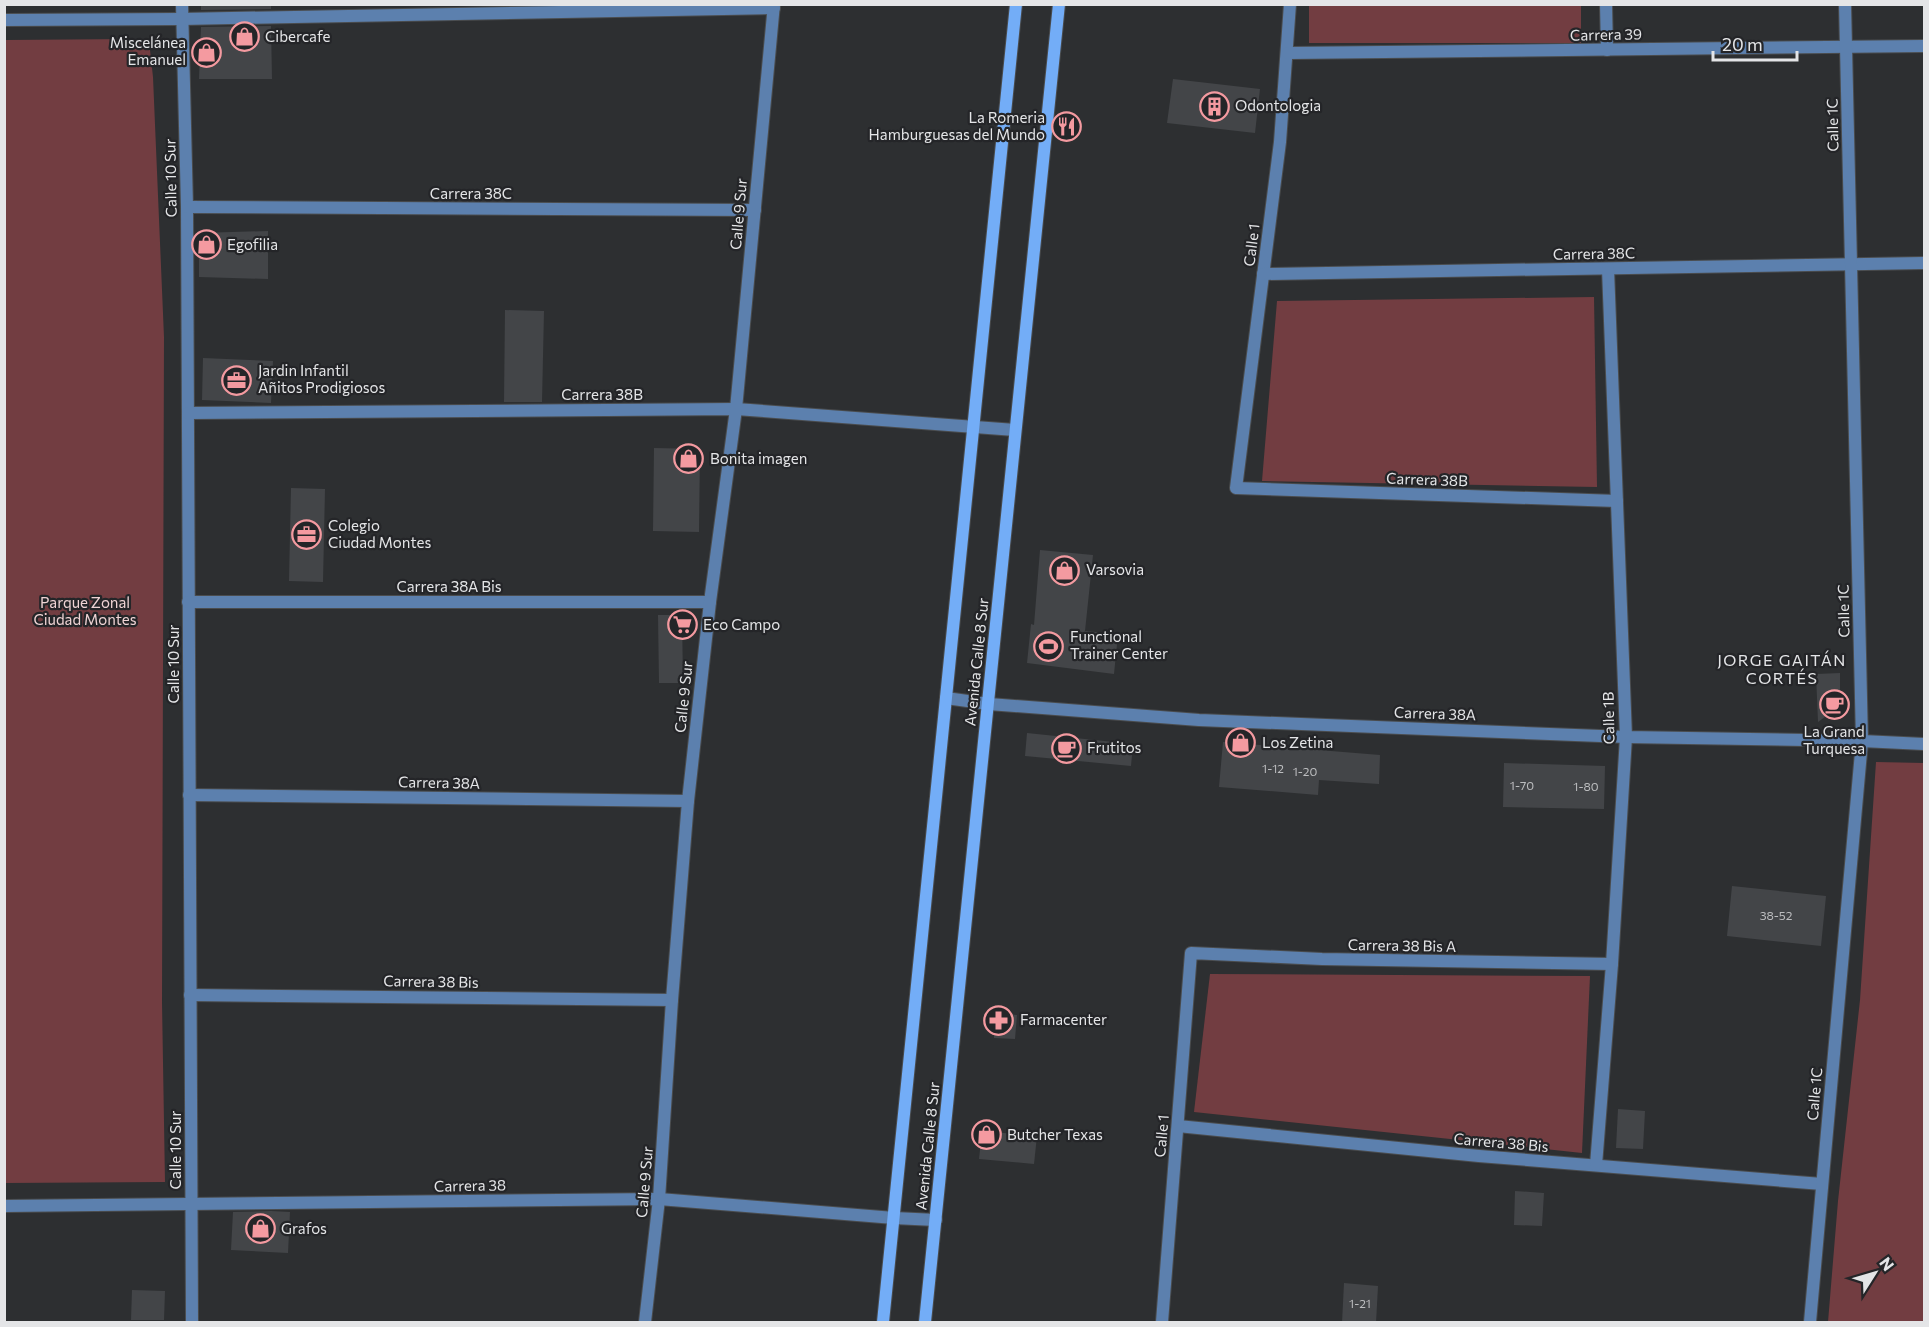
<svg xmlns="http://www.w3.org/2000/svg" width="1929" height="1327" viewBox="0 0 1929 1327" font-family="Commissioner,sans-serif">
<style>
.green{fill:#723d41}
.building{fill:#434548}
.lines{fill:none;stroke-linecap:round;stroke-linejoin:round}
.street-casing{stroke:#4a4c4e;stroke-width:14}
.secondary-casing{stroke:#4a4c4e;stroke-width:14}
.street{stroke:#5c80ae;stroke-width:12}
.secondary{stroke:#73adf7;stroke-width:12}
.labels{text-anchor:middle;stroke-width:4.5;stroke-linejoin:round;paint-order:stroke}
.number-label{font-size:12px;fill:#bcbdbf}
.street-label{font-size:15px;fill:#e4e5e7;stroke:#242528}
.poi-label{font-size:15px;fill:#e4e5e7;stroke:#242528;text-anchor:start}
.park-label{font-size:15px;fill:#efd3d4;stroke:#242528}
.neighbourhood-label{font-size:16px;letter-spacing:1.5px;fill:#e4e5e7;stroke:#242528}
</style>
<rect width="100%" height="100%" fill="#2d2f31"/>
<g class="green">
<rect x="1309" y="5" width="272" height="38"/>
<polygon points="134,39 150,50 153,77 164,337 162,1002 165,1182 5,1183 5,40"/>
<polygon points="1594,297 1597,487 1262,481 1277,301"/>
<polygon points="1876,762 1924,763 1924,1322 1828,1322 1838,1201 1860,1000"/>
<polygon points="1210,974 1590,976 1582,1153 1194,1112"/>
</g>
<g class="building">
<polygon points="201,4 271,4 271,9 201,10"/>
<polygon points="271,26 272,79 199,79 201,27"/>
<polygon points="1173,79 1260,89 1255,133 1167,123"/>
<polygon points="268,231 268,279 199,277 199,233"/>
<polygon points="505,310 544,311 542,402 504,402"/>
<polygon points="203,358 273,361 271,403 202,400"/>
<polygon points="654,448 700,449 699,532 653,531"/>
<polygon points="291,488 325,489 323,582 289,581"/>
<polygon points="1040,550 1093,555 1085,631 1118,634 1114,674 1027,663 1031,624 1034,625"/>
<polygon points="658,615 682,615 683,683 659,683"/>
<polygon points="1840,673 1840,702 1836,709 1818,722 1816,674"/>
<polygon points="1027,733 1133,744 1131,766 1025,756"/>
<polygon points="1223,742 1380,755 1379,784 1319,780 1318,795 1219,787"/>
<polygon points="1504,763 1605,766 1604,809 1503,807"/>
<polygon points="1732,886 1826,896 1821,946 1727,936"/>
<polygon points="995,1013 1017,1015 1015,1039 994,1038"/>
<polygon points="1618,1109 1645,1111 1643,1149 1616,1148"/>
<polygon points="982,1131 1037,1136 1034,1164 979,1159"/>
<polygon points="1515,1191 1544,1193 1542,1226 1514,1225"/>
<polygon points="271,1211 290,1212 288,1253 231,1250 233,1212"/>
<polygon points="1344,1283 1378,1286 1376,1323 1342,1323"/>
<polygon points="132,1290 165,1291 164,1320 131,1320"/>
</g>
<g class="lines">
<defs>
<g id="street">
<polyline points="182,4 187,207 192,1322"/>
<polyline points="1290,4 1280,142 1236,488 1617,501"/>
<polyline points="1606,4 1607,50"/>
<polyline points="4,20 181,19 774,8"/>
<polyline points="1288,53 1924,46"/>
<polyline points="187,207 755,210"/>
<polyline points="1263,274 1924,263"/>
<polyline points="188,413 736,409 1015,430"/>
<polyline points="188,602 710,602"/>
<polyline points="946,698 989,704 1199,720 1626,737 1862,741 1924,744"/>
<polyline points="189,795 688,801"/>
<polyline points="190,995 672,1000"/>
<polyline points="1178,1126 1479,1156 1822,1184"/>
<polyline points="1596,1165 1612,964 1626,737 1608,269"/>
<polyline points="4,1206 659,1199 894,1218 936,1220"/>
<polyline points="645,1322 659,1199 672,1000 688,801 710,602 736,409 774,4"/>
<polyline points="1162,1322 1191,953 1322,959 1612,964"/>
<polyline points="1810,1322 1862,741 1845,4"/>
</g>
<g id="secondary">
<polyline points="883,1322 1016,4"/>
<polyline points="925,1322 1059,4"/>
</g>
</defs>
<use href="#street" class="street-casing"/>
<use href="#secondary" class="secondary-casing"/>
<use href="#street" class="street"/>
<use href="#secondary" class="secondary"/>
</g>
<defs>
<symbol id="shop-ring" viewBox="-11 -11 22 22"><circle r="9.5" fill="#242528" stroke="#f49aa0" stroke-width="1.5"/><path d="M-5-2.5h2.3a2.7 3.5 0 0 1 5.4 0H5L5.5 6h-11ZM-1.5-2.5h3a1.5 2.3 0 0 0-3 0Z" fill="#f49aa0"/></symbol>
<symbol id="building-ring" viewBox="-11 -11 22 22"><circle r="9.5" fill="#242528" stroke="#f49aa0" stroke-width="1.5"/><path d="M-4-6H4V6H1V3H-1V6H-4ZM-2.5-4.3h1.7v1.8h-1.7ZM.8-4.3h1.7v1.8H.8ZM-2.5-1h1.7V.8h-1.7ZM.8-1h1.7V.8H.8Z" fill="#f49aa0"/></symbol>
<symbol id="restaurant-ring" viewBox="-11 -11 22 22"><circle r="9.5" fill="#242528" stroke="#f49aa0" stroke-width="1.5"/><path d="M-5-6h1v4h1v-4h1v4h1v-4h1v5L-1.5 .5V6h-2V.5L-5-1ZM5-6V6H3V1.5H1.5Q1.5-4 5-6Z" fill="#f49aa0"/></symbol>
<symbol id="office-ring" viewBox="-11 -11 22 22"><circle r="9.5" fill="#242528" stroke="#f49aa0" stroke-width="1.5"/><path d="M-6-3h4V-5.5h4V-3h4V5H-6ZM-1-4.5V-3h2v-1.5ZM-6 0V1H6V0Z" fill="#f49aa0"/></symbol>
<symbol id="supermarket-ring" viewBox="-11 -11 22 22"><circle r="9.5" fill="#242528" stroke="#f49aa0" stroke-width="1.5"/><path d="M-6-5.5h2.5l.6 2H6L4.5 2H-2.5L-4.4-4H-6ZM-1.5 3.2a1.3 1.3 0 1 0 .1 0ZM3 3.2a1.3 1.3 0 1 0 .1 0Z" fill="#f49aa0"/></symbol>
<symbol id="stadium-ring" viewBox="-11 -11 22 22"><circle r="9.5" fill="#242528" stroke="#f49aa0" stroke-width="1.5"/><path d="M0-5a6.5 5 0 1 0 0 10a6.5 5 0 1 0 0-10ZM-3.5-1.8h7v3.6h-7Z" fill="#f49aa0"/></symbol>
<symbol id="cafe-ring" viewBox="-11 -11 22 22"><circle r="9.5" fill="#242528" stroke="#f49aa0" stroke-width="1.5"/><path d="M-5.5-4.5H6V0H3Q3 3.5 0 3.5H-2.5Q-5.5 3.5-5.5 0ZM3-3.2v2h1.7v-2ZM-6 4.5H4V6H-6Z" fill="#f49aa0"/></symbol>
<symbol id="pharmacy-ring" viewBox="-11 -11 22 22"><circle r="9.5" fill="#242528" stroke="#f49aa0" stroke-width="1.5"/><path d="M-2-6h4v4h4v4h-4v4h-4v-4h-4v-4h4Z" fill="#f49aa0"/></symbol>
</defs>
<g fill-rule="evenodd">
<use href="#shop-ring" x="228" y="20" width="33" height="33"/>
<use href="#shop-ring" x="190" y="36" width="33" height="33"/>
<use href="#building-ring" x="1198" y="90" width="33" height="33"/>
<use href="#restaurant-ring" x="1050" y="110" width="33" height="33"/>
<use href="#shop-ring" x="190" y="228" width="33" height="33"/>
<use href="#office-ring" x="220" y="364" width="33" height="33"/>
<use href="#shop-ring" x="672" y="442" width="33" height="33"/>
<use href="#office-ring" x="290" y="518" width="33" height="33"/>
<use href="#shop-ring" x="1048" y="554" width="33" height="33"/>
<use href="#supermarket-ring" x="666" y="608" width="33" height="33"/>
<use href="#stadium-ring" x="1032" y="630" width="33" height="33"/>
<use href="#cafe-ring" x="1818" y="688" width="33" height="33"/>
<use href="#shop-ring" x="1224" y="726" width="33" height="33"/>
<use href="#cafe-ring" x="1050" y="732" width="33" height="33"/>
<use href="#pharmacy-ring" x="982" y="1004" width="33" height="33"/>
<use href="#shop-ring" x="970" y="1118" width="33" height="33"/>
<use href="#shop-ring" x="244" y="1212" width="33" height="33"/>
</g>
<g class="labels">
<g class="number-label">
<text x="1273" y="773">1-12</text>
<text x="1305" y="776">1-20</text>
<text x="1522" y="790">1-70</text>
<text x="1586" y="791">1-80</text>
<text x="1776" y="920">38-52</text>
<text x="1360" y="1308">1-21</text>
</g>
<g class="street-label">
<text transform="translate(1606 35) rotate(-1)" y="5">Carrera 39</text>
<text transform="translate(1833 125) rotate(-91)" y="5">Calle 1C</text>
<text transform="translate(171 178) rotate(-91)" y="5">Calle 10 Sur</text>
<text x="471" y="199">Carrera 38C</text>
<text transform="translate(739 214) rotate(-85)" y="5">Calle 9 Sur</text>
<text transform="translate(1252 245) rotate(-83)" y="5">Calle 1</text>
<text transform="translate(1594 254) rotate(-1)" y="5">Carrera 38C</text>
<text x="602" y="400">Carrera 38B</text>
<text transform="translate(1427 480) rotate(2)" y="5">Carrera 38B</text>
<text x="449" y="592">Carrera 38A Bis</text>
<text transform="translate(1844 611) rotate(-91)" y="5">Calle 1C</text>
<text transform="translate(977 662) rotate(-84)" y="5">Avenida Calle 8 Sur</text>
<text transform="translate(174 664) rotate(-90)" y="5">Calle 10 Sur</text>
<text transform="translate(684 697) rotate(-84)" y="5">Calle 9 Sur</text>
<text transform="translate(1435 714) rotate(2)" y="5">Carrera 38A</text>
<text transform="translate(1609 718) rotate(-91)" y="5">Calle 1B</text>
<text transform="translate(439 783) rotate(1)" y="5">Carrera 38A</text>
<text transform="translate(1402 946) rotate(1)" y="5">Carrera 38 Bis A</text>
<text transform="translate(431 982) rotate(1)" y="5">Carrera 38 Bis</text>
<text transform="translate(1815 1094) rotate(-85)" y="5">Calle 1C</text>
<text transform="translate(1162 1136) rotate(-85)" y="5">Calle 1</text>
<text transform="translate(1501 1143) rotate(5)" y="5">Carrera 38 Bis</text>
<text transform="translate(928 1146) rotate(-84)" y="5">Avenida Calle 8 Sur</text>
<text transform="translate(176 1150) rotate(-90)" y="5">Calle 10 Sur</text>
<text transform="translate(645 1182) rotate(-85)" y="5">Calle 9 Sur</text>
<text transform="translate(470 1186) rotate(-1)" y="5">Carrera 38</text>
</g>
<g class="poi-label">
<text x="265" y="42">Cibercafe</text>
<text x="186" y="48" text-anchor="end">Miscelánea<tspan x="186" dy="17">Emanuel</tspan></text>
<text x="1235" y="111">Odontologia</text>
<text x="1045" y="123" text-anchor="end">La Romeria<tspan x="1045" dy="17">Hamburguesas del Mundo</tspan></text>
<text x="227" y="250">Egofilia</text>
<text x="258" y="376">Jardin Infantil<tspan x="258" dy="17">Añitos Prodigiosos</tspan></text>
<text x="710" y="464">Bonita imagen</text>
<text x="328" y="531">Colegio<tspan x="328" dy="17">Ciudad Montes</tspan></text>
<text x="1086" y="575">Varsovia</text>
<text x="703" y="630">Eco Campo</text>
<text x="1070" y="642">Functional<tspan x="1070" dy="17">Trainer Center</tspan></text>
<text x="1834" y="737" text-anchor="middle">La Grand<tspan x="1834" dy="17">Turquesa</tspan></text>
<text x="1262" y="748">Los Zetina</text>
<text x="1087" y="753">Frutitos</text>
<text x="1020" y="1025">Farmacenter</text>
<text x="1007" y="1140">Butcher Texas</text>
<text x="281" y="1234">Grafos</text>
</g>
<g class="park-label">
<text x="85" y="608">Parque Zonal<tspan x="85" dy="17">Ciudad Montes</tspan></text>
</g>
<g class="neighbourhood-label">
<text x="1782" y="666">JORGE GAITÁN<tspan x="1782" dy="18">CORTÉS</tspan></text>
</g>
</g>
<rect width="1929" height="1327" fill="none" stroke="#e4e5e7" stroke-width="12"/>
<g transform="translate(1875 1273) rotate(53)" stroke="#242528" stroke-width="4.5" paint-order="stroke">
<path d="M0-4.5L10 22L0 15L-10 22Z" fill="#e4e5e7"/>
<text y="-9" font-size="16" font-weight="bold" text-anchor="middle" fill="#e4e5e7">N</text>
</g>
<path d="M1713 51v9h84v-9" fill="none" stroke="#e4e5e7" stroke-width="3"/>
<text x="1722" y="51" font-size="18" fill="#e4e5e7" stroke="#242528" stroke-width="4.5" paint-order="stroke">20 m</text>
</svg>
